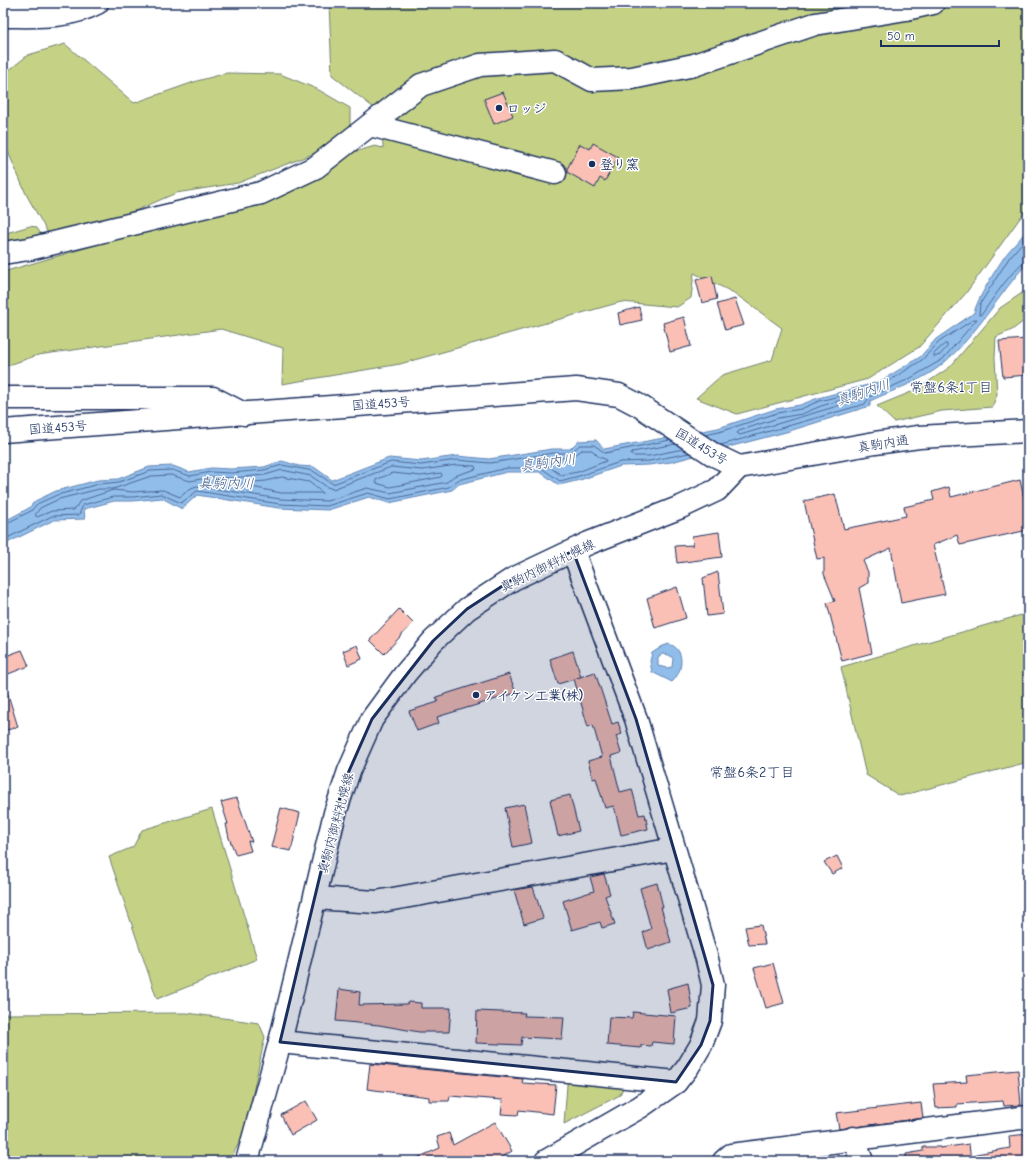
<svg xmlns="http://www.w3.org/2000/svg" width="1031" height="1164" viewBox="0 0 1031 1164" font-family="'Comic Neue','Klee One',sans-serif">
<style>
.green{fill:#c5d285;stroke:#708072}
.water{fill:#91bdea;stroke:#6284b2;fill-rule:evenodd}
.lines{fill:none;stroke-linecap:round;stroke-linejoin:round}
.shore{stroke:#4a6896;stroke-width:1}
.building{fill:#fbc0b5;stroke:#1b2f5e}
.minor-casing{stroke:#1b2f5e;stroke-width:25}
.major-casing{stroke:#1b2f5e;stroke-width:25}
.highway-casing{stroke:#1b2f5e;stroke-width:25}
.minor{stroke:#fff;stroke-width:22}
.major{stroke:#fff;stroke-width:22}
.highway{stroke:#fff;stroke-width:22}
.marked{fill:#1b2f5e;fill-opacity:0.2;stroke:#1b2f5e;stroke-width:3;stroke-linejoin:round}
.poi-dot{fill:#1b2f5e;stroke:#fff;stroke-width:1.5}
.labels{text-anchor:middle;stroke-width:3;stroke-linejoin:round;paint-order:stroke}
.poi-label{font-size:13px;font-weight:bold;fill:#1b2f5e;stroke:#fff;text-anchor:start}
.street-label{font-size:13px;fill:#1b2f5e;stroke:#fff}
.neighbourhood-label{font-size:14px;fill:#1b2f5e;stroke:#fff}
.water-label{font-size:14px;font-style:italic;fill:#3e5a88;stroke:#fff}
</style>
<rect width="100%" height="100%" fill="#fff"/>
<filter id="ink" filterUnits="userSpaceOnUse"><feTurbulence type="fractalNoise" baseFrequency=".025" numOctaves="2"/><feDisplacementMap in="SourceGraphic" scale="8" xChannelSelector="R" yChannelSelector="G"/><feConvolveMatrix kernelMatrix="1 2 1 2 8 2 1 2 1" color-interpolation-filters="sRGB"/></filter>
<g filter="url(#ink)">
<g class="green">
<polygon points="3,3 78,3 3,8"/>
<polygon points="329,3 1028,3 1028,207 966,293 919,347 868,379 737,414 696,398 722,375 772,360 782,328 734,293 694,273 691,298 677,307 621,302 400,364 282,384 283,348 221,329 38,355 3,367 3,272 291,188 340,156 375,146 383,148 382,110 379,112 332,75"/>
<polygon points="65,44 134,103 197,81 227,73 280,74 317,89 350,108 350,126 333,146 238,183 176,193 135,211 50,237 26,194 3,140 3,75 28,55"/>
<polygon points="30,226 36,227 41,234 18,246 3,250 3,234"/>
<polygon points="1028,286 1028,318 1012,330 996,337 995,358 997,395 992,407 942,411 894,422 877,406 916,390 950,367 1000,308 1025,291"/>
<polygon points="1028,613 1028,762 900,796 866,775 841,667"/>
<polygon points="212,809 257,959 157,999 109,857 133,847 142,830"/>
<polygon points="187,1013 259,1023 265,1037 245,1130 230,1161 3,1161 3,1014"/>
<polygon points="568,1072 625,1083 620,1095 564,1124"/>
</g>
<g class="water">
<path d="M 1028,226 L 1028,262 C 999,294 978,333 946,361 C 926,380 895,389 870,401 L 870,406 L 786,432 L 671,462 L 649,465 L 621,466 L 580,480 L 559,485 L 540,472 L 507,472 L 459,484 L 452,490 L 389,503 L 369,497 L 328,510 L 279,508 L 197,495 L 182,509 L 162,498 L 133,501 L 114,501 L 84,509 L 85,519 L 54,520 L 3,545 L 3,522 L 29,508 L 35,501 L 56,491 L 98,480 L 118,479 L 149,467 L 173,466 L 189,472 L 211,468 L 231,469 L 264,467 L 282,461 L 299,466 L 314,467 L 332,480 L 389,458 L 421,461 L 457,456 L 489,459 L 552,449 L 570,449 L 578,441 L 596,440 L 604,449 L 718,428 L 776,409 L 800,405 L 818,398 L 879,382 L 920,357 L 936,339 L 974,313 C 977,299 996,269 1005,256 C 1013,245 1023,238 1028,226 Z"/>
<path d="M 669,644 C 686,649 683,672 672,682 L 652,672 L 650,661 L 652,653 L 663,646 ZM 662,654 L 669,655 L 673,658 L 672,667 L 667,668 L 658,666 L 658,657 Z"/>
</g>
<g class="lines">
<g class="shore">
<path d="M 1028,236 L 1009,258 L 980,304 L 979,315 L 982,314 C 989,304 1018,261 1028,260"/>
<polygon points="945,344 947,344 947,347 940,355 934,357 934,354"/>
<polygon points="857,396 861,396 861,399 740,435 737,433 739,431 778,418 802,414 821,406"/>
<polyline points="705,435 719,432 777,413 801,409 819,401 881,386 922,360 939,342 974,319 977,319 943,359 909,379 869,397 865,404 721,445"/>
<polyline points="676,444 632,452 631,455 633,456 649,456 683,449"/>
<path d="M 582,450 L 592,450 L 599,457 L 605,459 L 606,461 L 578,472 L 561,475 L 542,462 L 543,460 C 559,457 568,461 582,450 Z"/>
<polygon points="457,465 475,466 476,469 454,476 447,482 390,493 367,488 327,501 280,499 197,486 191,488 180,497 163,490 133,492 113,490 80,501 74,510 52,511 37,517 35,515 40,508 59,499 99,489 113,489 151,476 171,475 190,481 212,477 231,478 265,475 282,470 311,476 327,487 333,489 391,467 422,470"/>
<polygon points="393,473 421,476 441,473 442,475 441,477 390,487 376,483 376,480"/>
<polygon points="282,477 309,482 323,493 281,493 242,485 243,483 266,481"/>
<polyline points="3,525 31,511 37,504 57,495 99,484 119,482 150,471 172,470 190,476 211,472 231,473 264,470 282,465 313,471 333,484 391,462 421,465 457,460 490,463 553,453 570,453 580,445 594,445 605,453 670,440"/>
<polyline points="3,540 52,516 79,515 83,505 113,497 133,497 161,494 181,503 197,491 280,504 327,506 368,493 390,499 449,487 458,480 507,468 541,468 560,481 579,476 620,462 649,461 689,453"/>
</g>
</g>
<g class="building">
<polygon points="503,92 513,116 494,124 484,99"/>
<polygon points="593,143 618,157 605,181 600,178 595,188 567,172 567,169 580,144 590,149"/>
<polygon points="712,276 717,299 702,303 696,280"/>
<polygon points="735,299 744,325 725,330 717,304"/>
<polygon points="639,307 642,320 620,325 618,313"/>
<polygon points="684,317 691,346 670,352 663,323"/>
<polygon points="1027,339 1028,375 1003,377 999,341"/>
<polygon points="1020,480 1028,516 1028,530 960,545 957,535 933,545 945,594 901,603 891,548 863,561 868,572 868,583 859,588 872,653 842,661 827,603 835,601 824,574 824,558 817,559 804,501 835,494 844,529 906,516 904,507 934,500 932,492 949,487 951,497"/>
<polygon points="719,532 722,557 677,563 675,546 693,545 692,536"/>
<polygon points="718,572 723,614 707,616 703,578"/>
<polygon points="677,587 686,618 655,628 647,598"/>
<polygon points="399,609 413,623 384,654 370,640"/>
<polygon points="357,645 362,659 348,665 343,651"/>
<polygon points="22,650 29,666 3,676 3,657"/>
<polygon points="573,651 581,677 558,684 550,659"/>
<polygon points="595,672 612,724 618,722 622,734 616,736 621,753 611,756 620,792 632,789 639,815 645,814 648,829 621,835 614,806 605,808 596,778 593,779 588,761 602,757 593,725 588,727 574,679"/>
<polygon points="509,674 516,693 437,717 439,723 417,731 409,711 438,702 436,697"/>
<polygon points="6,688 18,727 3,731 3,689"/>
<polygon points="570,795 579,831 558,836 550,800"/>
<polygon points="237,798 252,842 248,841 251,851 236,855 229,838 226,824 228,824 221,802"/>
<polygon points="524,804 532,843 513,847 505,808"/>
<polygon points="281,808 300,813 291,851 271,847"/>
<polygon points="837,856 843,868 832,874 824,862"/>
<polygon points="604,874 610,894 605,896 615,924 602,928 600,922 572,930 563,901 594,891 590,877"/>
<polygon points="657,883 663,907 661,907 671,942 648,950 643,932 651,929 640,888"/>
<polygon points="533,887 543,918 524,924 514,890"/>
<polygon points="761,925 765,944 749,945 745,927"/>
<polygon points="773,963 784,1003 766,1008 754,968"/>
<polygon points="688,983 692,1008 671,1013 667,989"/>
<polygon points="339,989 360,992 359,1005 407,1004 408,1002 421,1003 421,1008 451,1008 449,1032 419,1032 379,1025 336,1021"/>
<polygon points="477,1011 525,1013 524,1016 564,1017 562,1039 522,1037 521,1045 476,1043"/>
<polygon points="633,1012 676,1016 674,1044 652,1042 651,1046 641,1045 641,1048 607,1045 609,1017 632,1018"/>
<polygon points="370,1064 523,1079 522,1083 556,1085 553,1114 519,1110 518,1115 501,1114 503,1100 450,1096 449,1101 429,1101 429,1097 367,1089"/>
<polygon points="1018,1070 1021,1105 1004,1106 1003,1101 957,1104 957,1107 936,1108 933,1084 967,1082 966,1075"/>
<polygon points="306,1101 317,1120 291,1135 281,1115"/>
<polygon points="921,1103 923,1118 839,1129 836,1113"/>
<polygon points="495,1122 512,1151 496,1161 410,1161 440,1148 437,1137 449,1133 453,1145"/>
<polygon points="1028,1134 1028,1159 1010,1161 977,1161 976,1154 1010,1148 1009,1136"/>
<polygon points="969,1144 971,1161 906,1161 906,1154 923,1151 923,1147 940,1147 940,1148"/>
</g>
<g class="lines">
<defs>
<g id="minor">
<path d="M 3,16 C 36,16 67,19 97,3"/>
<polyline points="370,125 555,173"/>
<polyline points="3,253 29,249 261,193 316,167 421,85 480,65 555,60 592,80 632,78 694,65 815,24 906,9 933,3"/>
<polyline points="3,398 213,398 244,414"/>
<polyline points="315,898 376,902 674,849"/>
<polyline points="280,1042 676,1082"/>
<polyline points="853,1138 862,1161"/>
<polyline points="546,1161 640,1107 676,1082 688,1067 701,1045 710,1021 713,985 707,959 636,719 573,551"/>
<polyline points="724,1161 731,1155 1028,1117"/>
</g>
<polyline id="major" points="247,1161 280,1042 335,813 349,771 372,719 405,674 433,641 467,609 513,579 589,543 681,507 717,490 739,467"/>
<polyline id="highway" points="3,431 576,389 619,395 640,406 714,455 739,467 875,443 919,437 1028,431"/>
</defs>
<use href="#minor" class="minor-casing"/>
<use href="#major" class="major-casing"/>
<use href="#highway" class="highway-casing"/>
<use href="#minor" class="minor"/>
<use href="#major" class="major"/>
<use href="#highway" class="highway"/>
</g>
</g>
<path class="marked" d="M 573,551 L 636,719 L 713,985 L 710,1021 L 701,1045 L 676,1082 L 280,1042 L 335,813 L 349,771 L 372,719 L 433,641 L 467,609 L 513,579 Z"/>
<g class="poi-dot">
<circle cx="499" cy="108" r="4"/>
<circle cx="592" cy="164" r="4"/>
<circle cx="476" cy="695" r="4"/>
</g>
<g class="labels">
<g class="poi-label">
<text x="507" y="113">ロッジ</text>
<text x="600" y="169">登り窯</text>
<text x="484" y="700">アイケン工業(株)</text>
</g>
<g class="street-label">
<text transform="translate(381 403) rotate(-4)" y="5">国道453号</text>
<text transform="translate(58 427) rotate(-4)" y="5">国道453号</text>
<text transform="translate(883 443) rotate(-9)" y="5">真駒内通</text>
<text transform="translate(702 446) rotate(31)" y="5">国道453号</text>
<text transform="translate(547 565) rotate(-26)" y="5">真駒内御料札幌線</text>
<text transform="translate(335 823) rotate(-75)" y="5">真駒内御料札幌線</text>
</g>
<g class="neighbourhood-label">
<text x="951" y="392">常盤6条1丁目</text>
<text x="752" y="777">常盤6条2丁目</text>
</g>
<g class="water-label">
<text transform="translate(863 392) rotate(-18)" y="5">真駒内川</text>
<text transform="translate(548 462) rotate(-7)" y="5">真駒内川</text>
<text transform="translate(226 483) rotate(1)" y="5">真駒内川</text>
</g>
</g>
<rect width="1031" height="1164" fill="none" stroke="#fff" stroke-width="16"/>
<rect x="8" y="8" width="1015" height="1148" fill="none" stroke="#1b2f5e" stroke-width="1.5" filter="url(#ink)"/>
<path d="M881 40v6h118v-6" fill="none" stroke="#1b2f5e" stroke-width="2"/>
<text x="887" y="40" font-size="12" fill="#1b2f5e" stroke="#ffffff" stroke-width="3" paint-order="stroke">50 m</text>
</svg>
